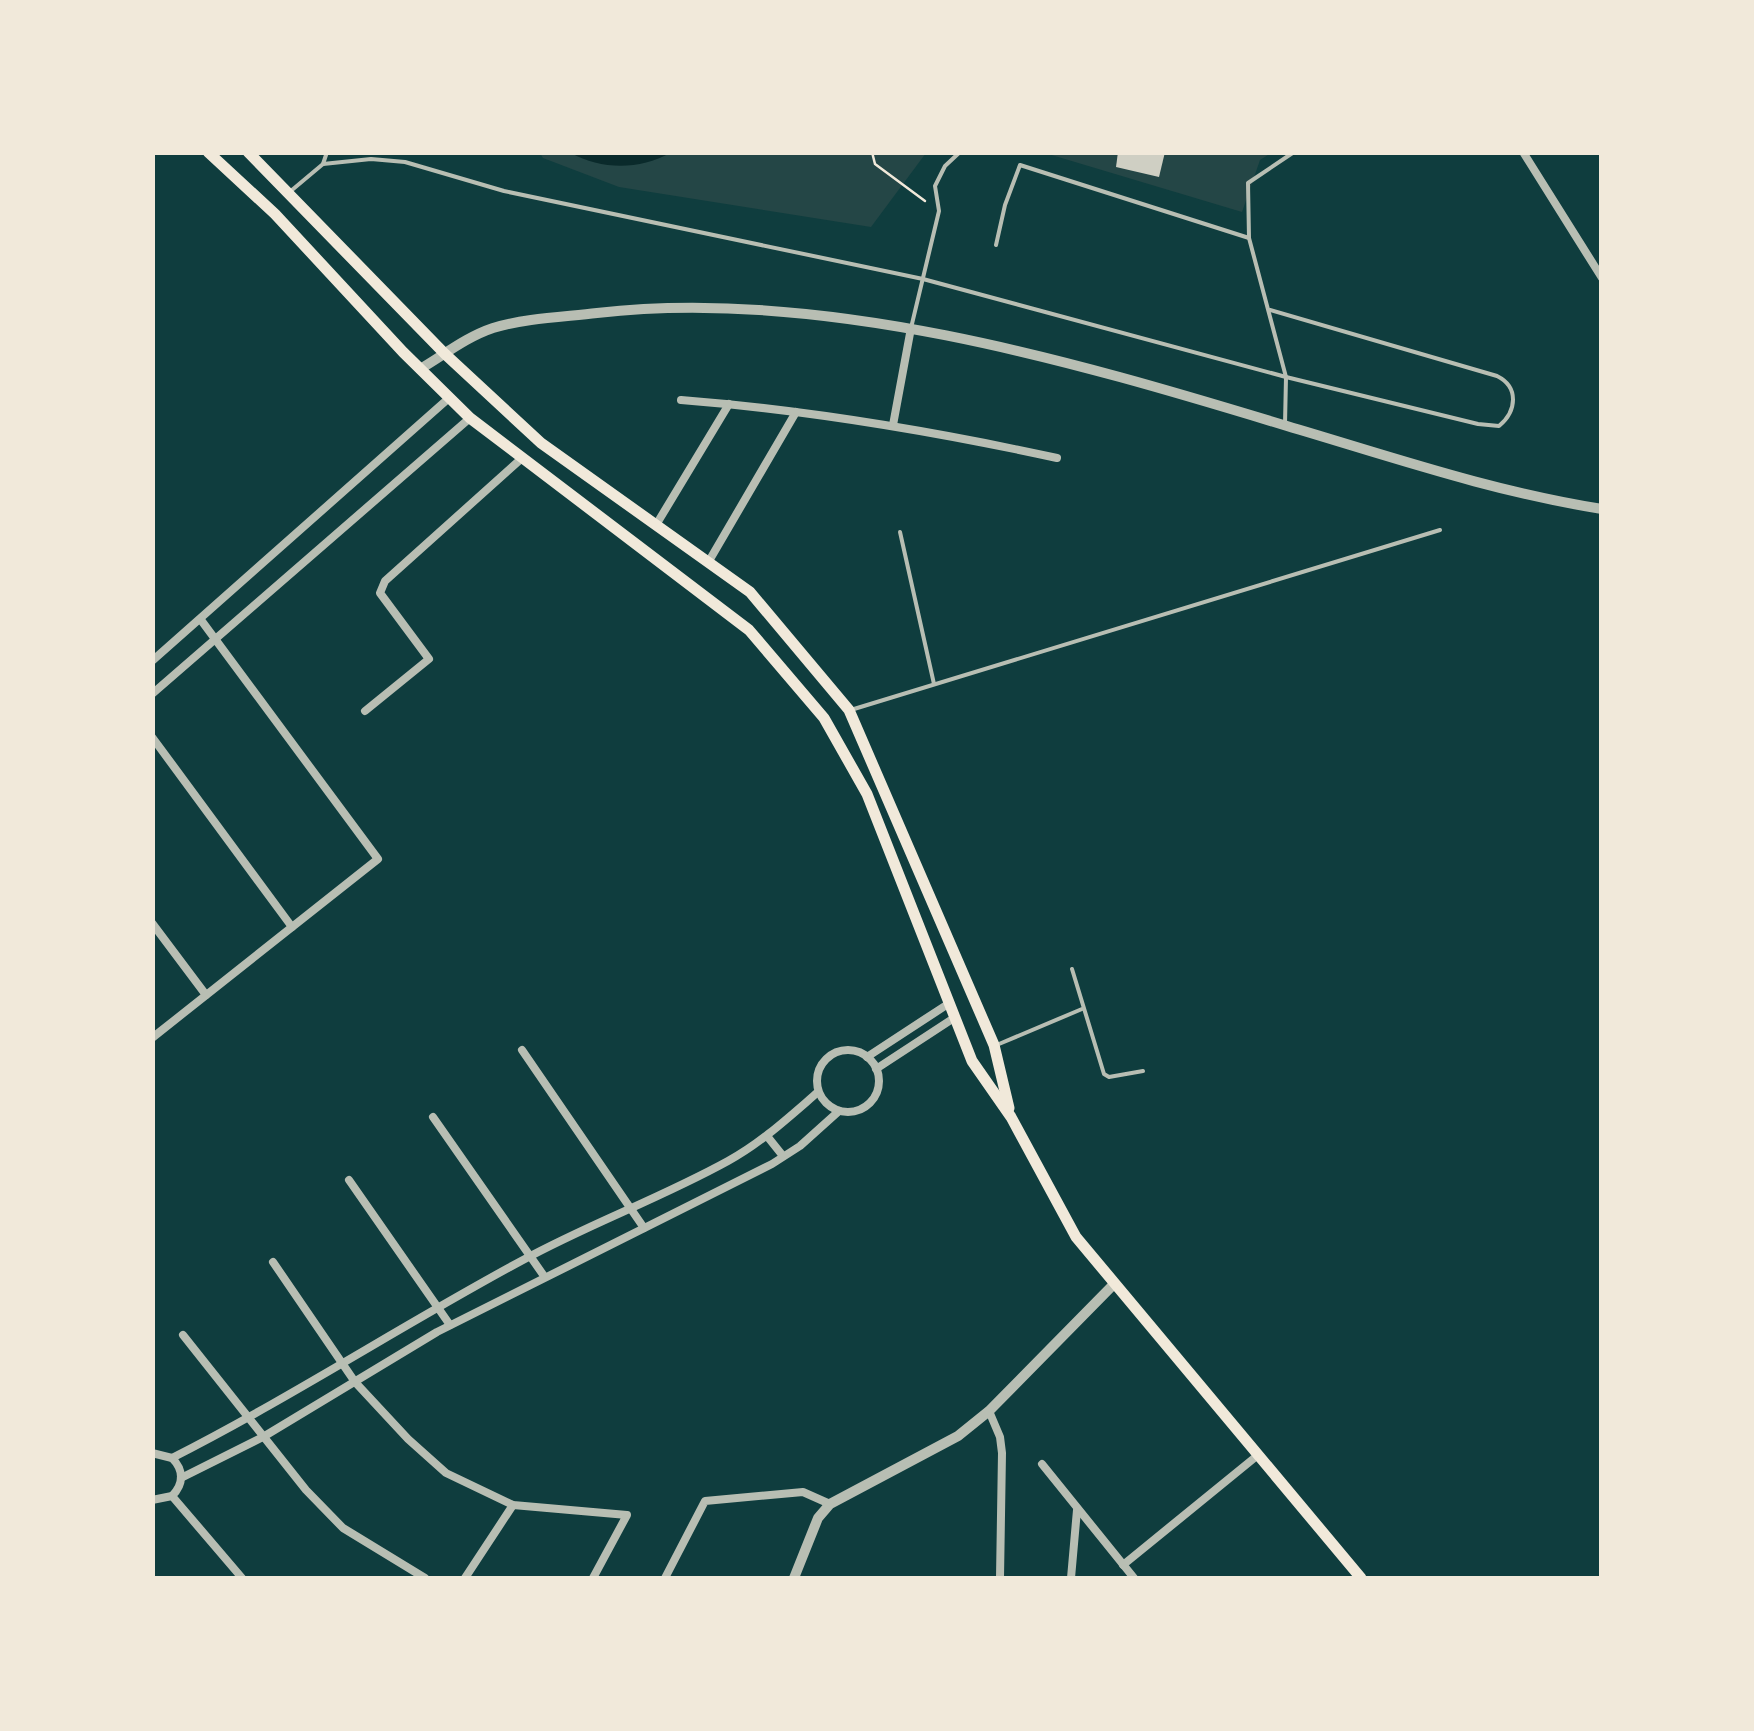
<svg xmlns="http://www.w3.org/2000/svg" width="1754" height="1731" viewBox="0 0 1754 1731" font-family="Lora,serif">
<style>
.green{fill:#244646}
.water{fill:#0a2a2b}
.building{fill:#cfcfc3}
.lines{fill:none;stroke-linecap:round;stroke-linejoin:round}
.path{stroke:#f1e9da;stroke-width:2.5}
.service{stroke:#b8beb3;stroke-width:4}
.minor{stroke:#b8beb3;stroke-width:8}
.tertiary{stroke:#b8beb3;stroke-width:10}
.secondary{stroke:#f1e9da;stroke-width:11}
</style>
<rect width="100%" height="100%" fill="#0f3d3e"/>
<g class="green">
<polygon points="540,153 926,153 871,227 619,187 543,158"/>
<polygon points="1045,153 1271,153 1260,160 1242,212"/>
</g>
<path class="water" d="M 571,153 L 670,153 C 640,170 601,170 571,153 Z"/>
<polygon class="building" points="1118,152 1165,152 1159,177 1116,167"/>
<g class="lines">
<polyline class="path" points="872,152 875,164 925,201"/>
<g class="service">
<polyline points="323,164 327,152"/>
<path d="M 292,190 L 323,164 L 371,159 L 405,162 L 504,191 L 923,279 L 1286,377 L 1478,424 L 1499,426 C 1517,411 1519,387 1497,376 L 1270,310"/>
<polyline points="1249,238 1248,183 1294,152"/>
<polyline points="996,245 1005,205 1020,165 1249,238 1286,377 1285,424"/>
<polyline points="911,328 939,211 935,186 945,166 960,152"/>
<polyline points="900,532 934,684"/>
<polyline points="854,709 1440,530"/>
<polyline points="1072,969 1104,1074 1109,1077 1143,1071"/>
<polyline points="999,1044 1082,1009"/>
</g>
<g class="minor">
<polyline points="1523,152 1602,278"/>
<path d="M 681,400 C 808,410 933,431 1057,458"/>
<polyline points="893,425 911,328"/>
<polyline points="656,525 729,404"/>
<polyline points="709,561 796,412"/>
<polyline points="152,661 449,398"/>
<polyline points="152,694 470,418"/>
<polyline points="365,711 429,659 380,593 385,581 521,459"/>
<polyline points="152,737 292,927"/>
<polyline points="152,923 206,995"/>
<polyline points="152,1038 378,859 201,620"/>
<circle cx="848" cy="1081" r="31"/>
<polyline points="522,1050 644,1228"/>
<polyline points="867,1057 948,1004"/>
<polyline points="876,1069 954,1018"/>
<polyline points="433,1117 544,1276"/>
<polyline points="767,1136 783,1156"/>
<polyline points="349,1180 450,1325"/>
<polyline points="273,1262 355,1382 408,1439 446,1473 513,1505 627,1515 593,1578"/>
<polyline points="183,1335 306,1490 343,1528 425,1578"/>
<polyline points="989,1411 1000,1437 1002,1453 1000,1578"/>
<path d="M 152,1453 L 172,1458 C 184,1470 184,1484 172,1496 L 152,1500"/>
<path d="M 172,1458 C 292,1397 404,1324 523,1260 C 589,1224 661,1198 728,1161 C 761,1143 789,1117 818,1092"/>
<polyline points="1042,1464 1134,1578"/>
<polyline points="181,1478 263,1437 437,1332 772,1164 800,1146 839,1111"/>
<polyline points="172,1496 242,1578"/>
<polyline points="1123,1565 1258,1455"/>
<polyline points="465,1578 513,1505"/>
<polyline points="665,1578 705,1501 803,1492 830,1504"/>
<polyline points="1071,1578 1077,1510"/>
</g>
<g class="tertiary">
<path d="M 420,369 C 444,355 466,337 493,328 C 526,318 563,317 597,313 C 822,287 1073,361 1287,426 C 1392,457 1494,492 1602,509"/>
<polyline points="794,1578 818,1518 830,1504 958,1436 989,1411 1114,1284"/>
</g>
<g class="secondary">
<polyline points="208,152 275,214 403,352 470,418 749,630 824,718 867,794 972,1061 1011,1117 1076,1237 1361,1578"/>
<polyline points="248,152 445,354 541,443 750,592 849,710 994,1045 1009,1108"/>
</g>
</g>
<rect width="1754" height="1731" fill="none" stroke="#f1e9da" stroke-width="310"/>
</svg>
